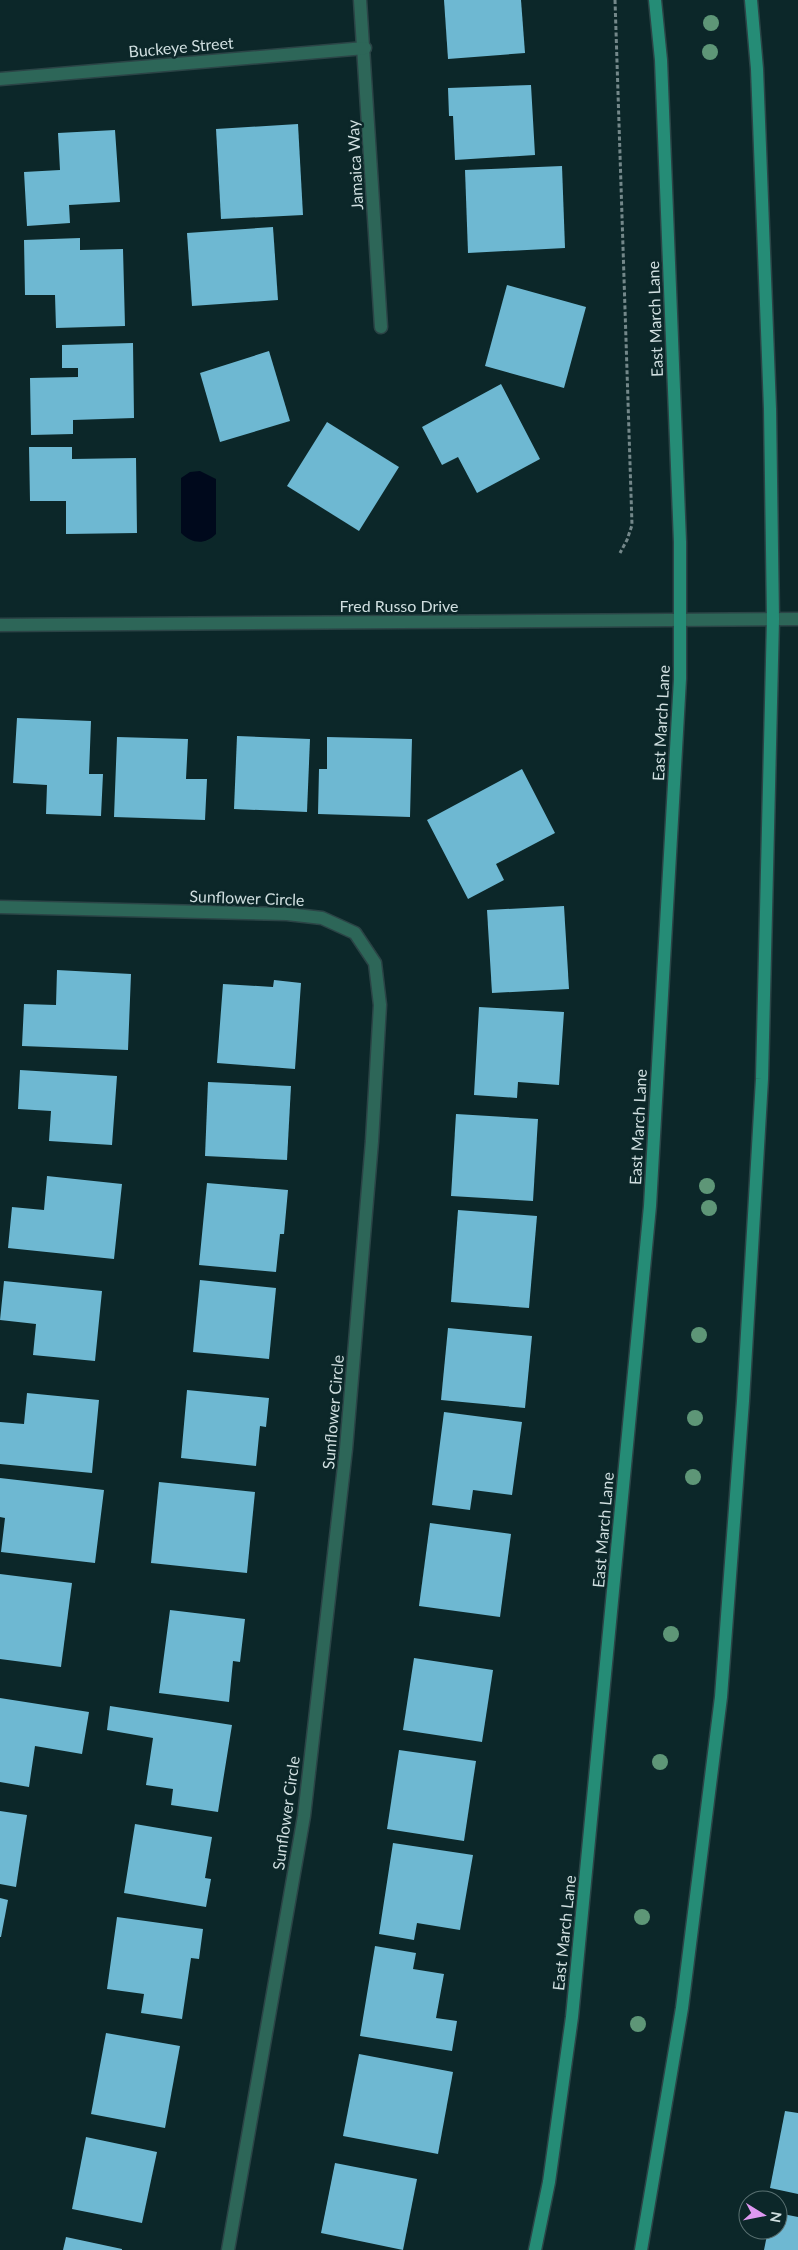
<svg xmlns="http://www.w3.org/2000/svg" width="798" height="2250" viewBox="0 0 798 2250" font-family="Lato,sans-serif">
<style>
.water{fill:#00091c}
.building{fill:#6eb8d2}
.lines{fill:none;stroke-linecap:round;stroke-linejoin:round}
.street-casing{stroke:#2b4446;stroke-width:15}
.secondary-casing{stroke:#2b4446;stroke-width:15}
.path{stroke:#74888a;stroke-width:3;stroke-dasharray:4 2.5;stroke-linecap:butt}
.street{stroke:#2d6658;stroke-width:12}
.secondary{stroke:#258c76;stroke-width:12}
.tree{fill:#5e9677}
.labels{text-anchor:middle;stroke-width:5;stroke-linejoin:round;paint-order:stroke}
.street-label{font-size:16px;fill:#d0dfe0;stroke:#0c2729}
</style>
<rect width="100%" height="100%" fill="#0c2729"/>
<path class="water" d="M 200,471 L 216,479 L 216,534 C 205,545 192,544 181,533 L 181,478 L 190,472 Z"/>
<g class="building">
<polygon points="444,0 521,0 525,53 448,59"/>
<polygon points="531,85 535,155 455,160 453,116 449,116 448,88"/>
<polygon points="298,124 303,215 221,219 216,129"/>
<polygon points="115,130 120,202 69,205 70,223 27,226 24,172 60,170 58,133"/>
<polygon points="562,166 565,248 468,253 465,170"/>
<polygon points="273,227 278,300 192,306 187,233"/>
<polygon points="80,238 80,250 123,249 125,326 56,328 55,295 25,295 24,240"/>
<polygon points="507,285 586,307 564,388 485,366"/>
<polygon points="133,343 134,418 73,420 73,434 31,435 30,378 78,377 78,368 62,368 62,345"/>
<polygon points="269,351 290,421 220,442 200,373"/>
<polygon points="501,384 540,459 477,493 458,457 442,465 422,427"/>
<polygon points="327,422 399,467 359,531 287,486"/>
<polygon points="29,447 72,447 72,459 136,458 137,533 66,534 66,501 30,501"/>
<polygon points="17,718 91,721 89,774 103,774 101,816 46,814 47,785 13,783"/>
<polygon points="237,736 310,739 307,812 234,809"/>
<polygon points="117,737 188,739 186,779 207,779 205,820 114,817"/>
<polygon points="327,737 412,739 410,817 318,814 319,769 327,769"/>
<polygon points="522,769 555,833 496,864 504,880 468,899 427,820"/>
<polygon points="564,906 569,989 492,993 487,910"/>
<polygon points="57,970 131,974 128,1050 22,1046 24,1004 56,1005"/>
<polygon points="274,980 301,983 295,1069 217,1063 223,984 273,987"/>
<polygon points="479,1007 564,1012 559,1085 518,1082 517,1098 474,1095"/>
<polygon points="20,1070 117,1076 112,1145 49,1141 51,1111 18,1109"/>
<polygon points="208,1082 291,1086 287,1160 205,1156"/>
<polygon points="456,1114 538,1119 533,1201 451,1196"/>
<polygon points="47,1176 122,1184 114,1259 8,1248 12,1207 44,1210"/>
<polygon points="207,1183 288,1190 284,1234 280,1234 276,1272 199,1265"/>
<polygon points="458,1210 537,1216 529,1308 451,1302"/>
<polygon points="200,1280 276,1288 269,1359 193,1352"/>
<polygon points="4,1281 102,1291 95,1361 33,1355 36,1324 0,1320"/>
<polygon points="448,1328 532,1336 525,1408 441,1400"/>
<polygon points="187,1390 269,1398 266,1427 260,1426 256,1466 181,1458"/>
<polygon points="27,1393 99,1400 92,1473 0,1464 0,1422 24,1424"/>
<polygon points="444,1412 522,1422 512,1495 473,1490 470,1510 432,1505"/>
<polygon points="0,1478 104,1490 95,1563 1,1552 5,1518 0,1517"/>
<polygon points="159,1482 255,1492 247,1573 151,1563"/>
<polygon points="430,1523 511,1534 500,1617 419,1606"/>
<polygon points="0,1574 72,1583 61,1667 0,1659"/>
<polygon points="170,1610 245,1619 240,1662 233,1661 229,1702 159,1693"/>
<polygon points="414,1658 493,1670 482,1742 403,1730"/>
<polygon points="0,1698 89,1712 82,1754 35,1746 29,1787 0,1782"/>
<polygon points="110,1706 232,1725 218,1812 171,1805 173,1789 146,1785 153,1738 107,1730"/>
<polygon points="399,1750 476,1761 464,1841 387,1829"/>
<polygon points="0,1811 27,1815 16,1887 0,1884"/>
<polygon points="135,1824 212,1837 205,1878 211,1879 206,1907 124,1893"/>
<polygon points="393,1843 473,1855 460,1930 417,1923 414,1940 379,1934"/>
<polygon points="0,1898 8,1900 1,1937 0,1937"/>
<polygon points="117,1917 203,1929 199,1959 191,1958 182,2019 141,2013 144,1994 107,1989"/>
<polygon points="375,1946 416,1953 413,1969 444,1974 436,2018 457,2021 452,2051 360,2036"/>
<polygon points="106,2033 180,2046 165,2128 91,2114"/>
<polygon points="359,2054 453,2072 438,2154 343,2136"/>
<polygon points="785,2111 798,2113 798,2194 770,2188"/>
<polygon points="86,2137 157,2152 142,2223 72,2209"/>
<polygon points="335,2163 417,2179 403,2250 321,2233"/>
<polygon points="778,2213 798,2217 798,2250 764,2250 768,2230 778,2230"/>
<polygon points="66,2237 122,2249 122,2250 63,2250"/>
</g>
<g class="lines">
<defs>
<g id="street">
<polyline points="360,0 381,327"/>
<polyline points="0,79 365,48"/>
<polyline points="0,625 798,619"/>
<polyline points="0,907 287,914 322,918 355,933 375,963 380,1005 372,1141 346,1449 304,1816 228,2250"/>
</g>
<g id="secondary">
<polyline points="535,2250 549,2182 572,2017 650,1206 680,679 680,542 661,60 655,0"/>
<polyline points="641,2250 682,2008 721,1697 743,1401 762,1079 773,619 770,409 757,69 751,0"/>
</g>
</defs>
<use href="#street" class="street-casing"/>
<use href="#secondary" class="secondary-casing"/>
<polyline class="path" points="615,0 632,525 627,540 620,553"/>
<use href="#street" class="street"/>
<use href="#secondary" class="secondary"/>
</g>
<g class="tree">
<circle cx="711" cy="23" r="8"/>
<circle cx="710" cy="52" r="8"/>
<circle cx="707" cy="1186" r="8"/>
<circle cx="709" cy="1208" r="8"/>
<circle cx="699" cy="1335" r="8"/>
<circle cx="695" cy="1418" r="8"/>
<circle cx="693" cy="1477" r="8"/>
<circle cx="671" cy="1634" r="8"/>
<circle cx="660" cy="1762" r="8"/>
<circle cx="642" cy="1917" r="8"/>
<circle cx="638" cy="2024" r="8"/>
</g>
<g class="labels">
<g class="street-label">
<text transform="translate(181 47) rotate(-5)" y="6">Buckeye Street</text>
<text transform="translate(355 165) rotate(-93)" y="6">Jamaica Way</text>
<text transform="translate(655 319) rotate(-92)" y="6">East March Lane</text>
<text x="399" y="612">Fred Russo Drive</text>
<text transform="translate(661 723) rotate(-87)" y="6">East March Lane</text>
<text transform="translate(247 898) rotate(2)" y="6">Sunflower Circle</text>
<text transform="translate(638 1127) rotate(-87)" y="6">East March Lane</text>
<text transform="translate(333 1412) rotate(-85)" y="6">Sunflower Circle</text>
<text transform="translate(603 1530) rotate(-85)" y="6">East March Lane</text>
<text transform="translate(286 1813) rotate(-82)" y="6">Sunflower Circle</text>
<text transform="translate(564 1933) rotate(-84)" y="6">East March Lane</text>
</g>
</g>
<g transform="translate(763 2215) rotate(100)"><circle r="24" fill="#0c2729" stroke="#5a7172"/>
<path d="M0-4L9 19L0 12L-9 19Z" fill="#df98f1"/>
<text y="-8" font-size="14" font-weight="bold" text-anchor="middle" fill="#d0dfe0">N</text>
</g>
</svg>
